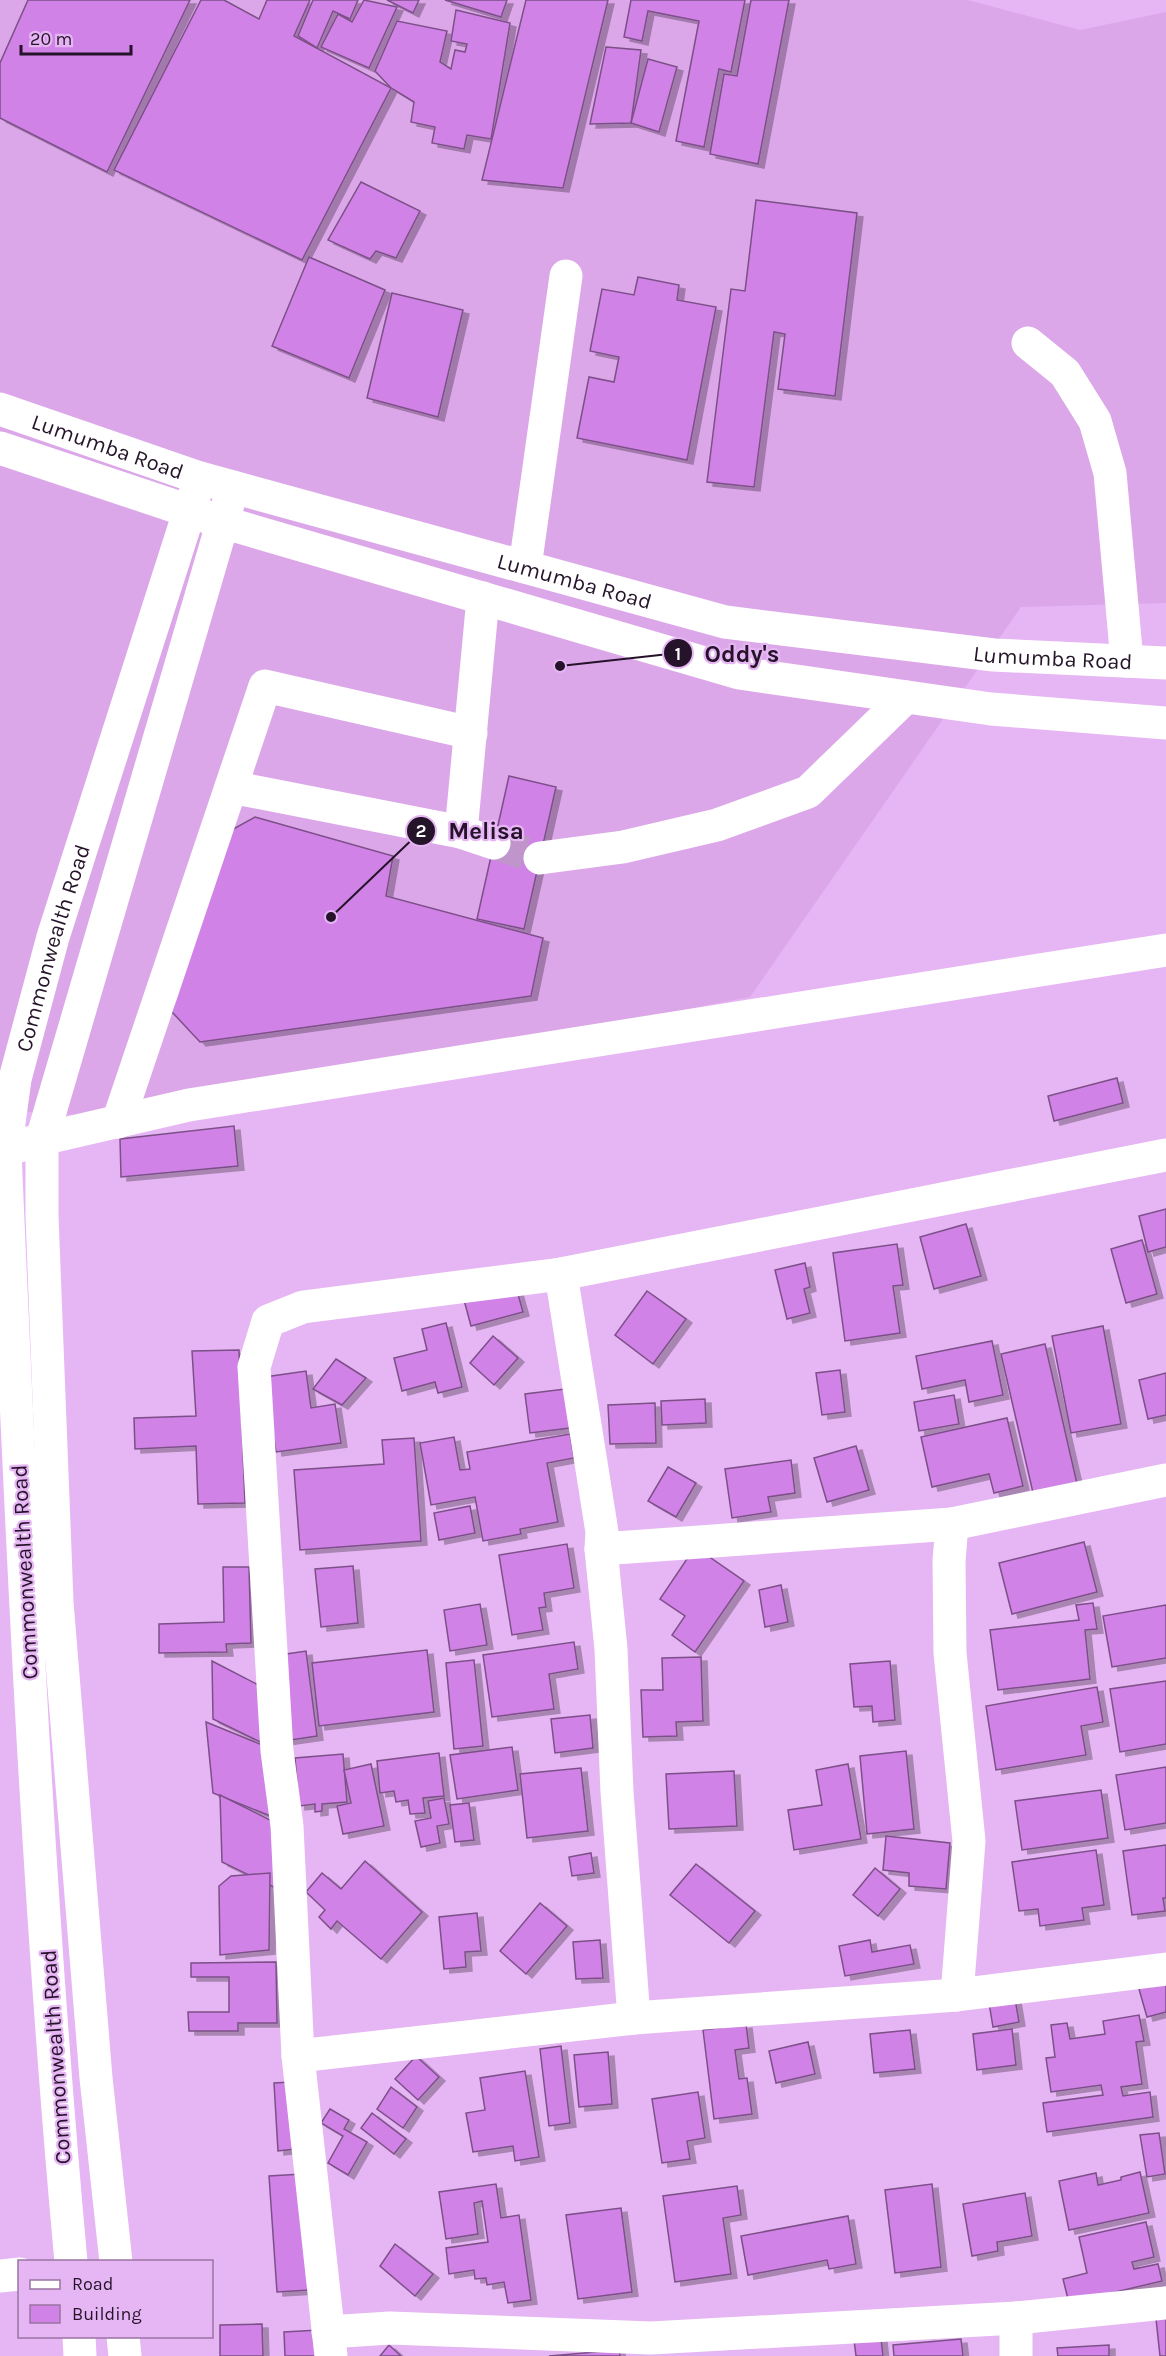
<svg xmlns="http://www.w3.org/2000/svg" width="1166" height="2356" viewBox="0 0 1166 2356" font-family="Karla,sans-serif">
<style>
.built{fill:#dca7e9}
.building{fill:#d182e6;stroke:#7c5088;stroke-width:1.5;filter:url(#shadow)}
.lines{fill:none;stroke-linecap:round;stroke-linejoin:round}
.minor-tunnel{stroke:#bf95cb;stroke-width:33;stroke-dasharray:33 16;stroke-linecap:butt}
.minor{stroke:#fff;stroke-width:33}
.major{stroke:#fff;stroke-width:33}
.labels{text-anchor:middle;stroke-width:4.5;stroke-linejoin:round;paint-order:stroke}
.street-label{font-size:22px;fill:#25132a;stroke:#e6b5f3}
.leader{fill:none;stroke:#25132a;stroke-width:2}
.callout-dot{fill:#25132a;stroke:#e6b5f3;stroke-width:2}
.mark-label{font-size:18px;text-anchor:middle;font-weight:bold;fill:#fff}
.callout-label{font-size:24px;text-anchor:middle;font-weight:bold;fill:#25132a;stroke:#e6b5f3;stroke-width:4.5;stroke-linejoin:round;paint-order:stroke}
</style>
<defs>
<filter id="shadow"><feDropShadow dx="6" dy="4" stdDeviation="0" flood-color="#0004"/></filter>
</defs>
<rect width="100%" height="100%" fill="#e6b5f3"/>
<polygon class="built" points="0,0 968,0 1080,30 1166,12 1166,603 1021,607 750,997 323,1080 93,1116 0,1110"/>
<g class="building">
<polygon points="28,0 190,0 107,172 0,118 0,63"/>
<polygon points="201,0 224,0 259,19 267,0 310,0 294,36 391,88 302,260 114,170"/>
<polygon points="313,0 358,0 350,19 333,11 317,48 298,36"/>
<polygon points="364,0 397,7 369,68 321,47 338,14 352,22"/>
<polygon points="387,0 419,0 413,13"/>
<polygon points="445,0 507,0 501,17"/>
<polygon points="526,0 608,0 563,188 482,180"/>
<polygon points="631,0 745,0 731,72 719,69 704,147 676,141 699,21 648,11 642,41 624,37"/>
<polygon points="751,0 789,0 758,164 710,154 724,74 737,76"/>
<polygon points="456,10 510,23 491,139 467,135 464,149 432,143 435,127 411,122 414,102 391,88 375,71 397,21 447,31 440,62 451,69 455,50 465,52 467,44 451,41"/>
<polygon points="606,47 641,50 631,123 590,124"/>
<polygon points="648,59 677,67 659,132 631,123"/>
<polygon points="361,182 420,211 396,258 376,251 370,259 328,240"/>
<polygon points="756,200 857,213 835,396 778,389 785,334 774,332 754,487 707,482 731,289 745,291"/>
<polygon points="309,257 385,290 349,378 272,346"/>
<polygon points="638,277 679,285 677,300 716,307 687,460 577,438 589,377 614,382 619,357 590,351 602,289 634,295"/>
<polygon points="392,293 463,310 438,417 367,398"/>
<polygon points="509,776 556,787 524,929 477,919"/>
<polygon points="255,817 393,856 386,896 543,938 531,996 200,1042 172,1012 217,838"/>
<polygon points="1117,1078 1123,1103 1054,1121 1048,1096"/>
<polygon points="234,1126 238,1166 121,1177 120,1139"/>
<polygon points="1166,1209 1166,1247 1148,1252 1139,1216"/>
<polygon points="966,1224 981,1276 934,1289 920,1237"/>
<polygon points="1142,1240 1157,1294 1126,1303 1111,1249"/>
<polygon points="897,1244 903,1285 893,1286 900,1333 845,1341 833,1253"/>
<polygon points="805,1263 810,1287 804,1289 810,1313 787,1319 775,1270"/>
<polygon points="516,1287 523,1312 471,1326 464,1300"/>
<polygon points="647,1291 686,1319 653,1364 615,1335"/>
<polygon points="446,1323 462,1387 438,1393 435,1382 402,1391 394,1358 427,1350 422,1329"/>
<polygon points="1103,1326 1121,1424 1071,1433 1052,1336"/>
<polygon points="493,1336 518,1358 494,1385 470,1363"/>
<polygon points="992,1341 1003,1395 969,1402 965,1380 922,1389 916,1356"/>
<polygon points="1045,1344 1078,1488 1034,1497 1001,1354"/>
<polygon points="239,1350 245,1503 198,1504 196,1446 135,1449 134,1418 196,1416 192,1351"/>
<polygon points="336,1359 366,1378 342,1405 313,1389"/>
<polygon points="840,1370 845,1412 822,1415 816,1373"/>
<polygon points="306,1371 311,1408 335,1404 341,1443 276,1452 265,1377"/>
<polygon points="1166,1373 1166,1415 1148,1419 1139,1380"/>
<polygon points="565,1389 570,1428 530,1433 525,1394"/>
<polygon points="954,1395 959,1424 919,1431 914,1402"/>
<polygon points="705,1399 706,1423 662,1425 661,1401"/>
<polygon points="655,1403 656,1443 610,1444 608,1405"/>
<polygon points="1007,1418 1023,1486 994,1493 989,1474 932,1487 921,1437"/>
<polygon points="570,1434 574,1458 547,1463 558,1522 520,1529 521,1534 483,1541 475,1497 431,1505 420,1443 454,1437 460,1470 470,1469 467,1452"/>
<polygon points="414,1438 421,1541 300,1550 294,1470 384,1464 382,1440"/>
<polygon points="856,1446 869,1490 827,1502 814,1458"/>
<polygon points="791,1460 795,1493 768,1497 771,1512 732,1518 725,1469"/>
<polygon points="668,1467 696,1483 676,1517 648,1501"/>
<polygon points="470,1506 475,1533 439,1540 434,1513"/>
<polygon points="1084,1542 1097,1592 1012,1614 999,1563"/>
<polygon points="567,1544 574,1588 544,1593 546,1607 539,1608 543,1630 512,1635 499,1555"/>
<polygon points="695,1547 744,1581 695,1652 672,1635 685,1616 660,1599"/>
<polygon points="353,1566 358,1623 321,1627 315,1569"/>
<polygon points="223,1567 249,1567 251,1643 226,1644 227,1652 159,1653 159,1624 224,1622"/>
<polygon points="781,1585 788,1622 765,1627 759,1590"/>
<polygon points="1093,1603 1097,1629 1085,1630 1090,1679 998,1690 990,1630 1079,1620 1076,1605"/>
<polygon points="480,1604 487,1645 450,1651 444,1610"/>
<polygon points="1166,1605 1166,1658 1112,1667 1103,1616"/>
<polygon points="574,1642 578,1669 549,1674 554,1709 492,1717 483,1655"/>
<polygon points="427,1650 434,1712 319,1726 312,1663"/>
<polygon points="306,1651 317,1736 284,1741 273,1656"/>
<polygon points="701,1657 703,1721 676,1722 677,1736 643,1737 641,1690 663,1690 662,1658"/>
<polygon points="474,1660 483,1746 454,1749 446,1663"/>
<polygon points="212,1661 272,1692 277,1750 213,1719"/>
<polygon points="890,1661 895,1720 873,1722 872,1706 854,1707 850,1664"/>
<polygon points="1166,1681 1166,1744 1120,1752 1110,1689"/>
<polygon points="1097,1687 1103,1722 1081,1726 1086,1755 996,1770 986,1706"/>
<polygon points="590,1715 593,1748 555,1753 551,1719"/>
<polygon points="206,1722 277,1751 283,1821 213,1793"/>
<polygon points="512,1747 518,1790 457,1799 450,1755"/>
<polygon points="906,1751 914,1829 867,1834 860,1756"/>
<polygon points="439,1753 444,1796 423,1798 425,1813 410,1814 408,1800 396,1802 394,1791 380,1793 377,1761"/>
<polygon points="343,1754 347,1802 322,1804 322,1811 315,1812 315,1804 299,1806 295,1758"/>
<polygon points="371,1764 384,1826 343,1834 337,1806 351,1803 344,1770"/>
<polygon points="848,1764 861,1839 794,1850 788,1810 822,1805 816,1770"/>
<polygon points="1166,1767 1166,1823 1125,1830 1116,1775"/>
<polygon points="581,1768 588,1831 527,1838 520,1774"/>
<polygon points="734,1771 737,1826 669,1829 666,1774"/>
<polygon points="1101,1790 1108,1838 1022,1850 1015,1801"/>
<polygon points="220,1795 284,1827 286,1893 222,1862"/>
<polygon points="444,1798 449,1824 437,1826 440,1843 421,1847 415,1821 431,1818 428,1801"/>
<polygon points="469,1803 474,1840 455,1842 450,1805"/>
<polygon points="886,1836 950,1843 946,1889 909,1886 909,1873 883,1870"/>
<polygon points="1166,1845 1166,1898 1163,1898 1165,1911 1132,1915 1123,1851"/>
<polygon points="1096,1850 1104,1905 1082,1908 1084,1920 1040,1926 1038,1909 1019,1911 1012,1862"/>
<polygon points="591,1853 594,1873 572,1876 569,1857"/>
<polygon points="365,1861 422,1912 381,1959 337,1921 331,1929 319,1917 325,1910 306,1892 322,1873 341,1889"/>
<polygon points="696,1864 755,1911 729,1943 670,1895"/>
<polygon points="875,1868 900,1889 878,1916 853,1895"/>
<polygon points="270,1873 269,1950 220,1955 219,1886 231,1876"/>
<polygon points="540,1903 567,1926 526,1974 500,1951"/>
<polygon points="477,1913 481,1951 465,1952 466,1967 444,1969 439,1917"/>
<polygon points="600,1940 603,1978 576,1979 573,1942"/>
<polygon points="870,1940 872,1952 910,1945 914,1964 845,1976 839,1946"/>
<polygon points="276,1962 277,2023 238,2023 238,2031 189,2031 188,2012 229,2012 229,1977 191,1977 191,1963"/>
<polygon points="1166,1973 1166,2012 1147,2017 1137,1982"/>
<polygon points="1014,1993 1019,2022 993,2027 988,1997"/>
<polygon points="1139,2015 1144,2041 1136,2042 1142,2084 1121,2087 1123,2096 1150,2092 1153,2117 1047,2132 1043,2103 1103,2095 1101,2085 1051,2092 1046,2058 1055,2057 1051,2025 1067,2023 1070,2039 1105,2034 1103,2021"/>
<polygon points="746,2024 749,2048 735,2050 739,2079 747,2078 752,2114 714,2119 703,2030"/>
<polygon points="1012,2029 1016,2065 977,2070 973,2034"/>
<polygon points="910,2030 915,2069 874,2073 870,2034"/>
<polygon points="808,2042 815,2074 776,2083 769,2051"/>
<polygon points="561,2046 570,2123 549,2126 540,2049"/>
<polygon points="608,2052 612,2104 579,2107 574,2055"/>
<polygon points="416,2056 439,2077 418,2100 395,2079"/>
<polygon points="525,2071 539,2157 515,2161 513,2146 473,2152 466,2113 485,2110 480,2078"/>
<polygon points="291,2082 295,2149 278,2151 274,2083"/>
<polygon points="391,2087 417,2107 403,2128 377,2109"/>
<polygon points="698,2092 705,2138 687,2141 690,2159 662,2163 652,2099"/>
<polygon points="330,2109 349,2120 344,2129 367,2142 348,2175 328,2163 343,2136 321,2123"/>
<polygon points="372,2113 406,2139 394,2154 361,2128"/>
<polygon points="1159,2133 1165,2174 1147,2177 1140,2135"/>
<polygon points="1140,2172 1149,2213 1069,2230 1059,2181 1096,2173 1098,2185 1121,2180 1121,2177"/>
<polygon points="302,2174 310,2290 277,2292 269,2176"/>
<polygon points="496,2184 501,2218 519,2215 531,2300 508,2303 504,2282 487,2285 486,2278 475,2279 474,2270 449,2274 446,2248 488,2242 482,2201 474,2203 478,2234 446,2239 439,2192"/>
<polygon points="932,2184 941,2267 895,2273 885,2190"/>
<polygon points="737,2186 741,2215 723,2218 731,2274 675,2282 663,2196"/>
<polygon points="1025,2193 1032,2236 997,2242 998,2251 972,2256 963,2204"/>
<polygon points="621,2208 632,2292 578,2299 566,2215"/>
<polygon points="848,2216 856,2264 829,2269 827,2260 748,2275 741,2236"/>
<polygon points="1146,2222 1154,2257 1132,2262 1134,2269 1158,2264 1162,2281 1069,2303 1063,2279 1087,2273 1079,2237"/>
<polygon points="395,2244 433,2274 415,2296 380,2266"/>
<polygon points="1166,2318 1166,2356 1160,2356 1156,2319"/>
<polygon points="262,2324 263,2356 220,2356 220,2325"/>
<polygon points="319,2330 320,2356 285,2356 284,2332"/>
<polygon points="881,2338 883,2356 856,2356 854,2340"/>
<polygon points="961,2339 963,2356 894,2356 893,2345"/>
<polygon points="389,2345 401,2356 380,2356"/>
<polygon points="1109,2345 1109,2356 1058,2356 1057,2348"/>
<polygon points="619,2350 620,2356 549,2356"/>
</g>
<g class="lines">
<polyline class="minor-tunnel" points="494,843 540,858"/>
<g class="minor">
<polyline points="1028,343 1065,373 1095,421 1110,473 1127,661"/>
<polyline points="525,567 566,276"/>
<polyline points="483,598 461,832 494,843"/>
<polyline points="231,787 461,832"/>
<polyline points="540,858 623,847 717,825 808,792 906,697"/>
<polyline points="118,1122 265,686 471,733"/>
<polyline points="0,1152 42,1139 189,1105 1166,950"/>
<polyline points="561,1274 602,1532 601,1549 611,1649 617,1792 634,2018"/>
<polyline points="952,1524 949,1561 950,1653 969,1841 957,1995"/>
<polyline points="601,1549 952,1524 1166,1480"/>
<polyline points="298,2056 634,2018 957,1995 1166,1969"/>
<polyline points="0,2276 20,2274"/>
<polyline points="328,2332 390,2328 651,2338 1016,2318 1166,2303"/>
<polyline points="331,2356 298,2056 287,1826 277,1751 254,1367 268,1321 303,1307 561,1274 1166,1155"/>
<polyline points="1016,2356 1016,2318"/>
</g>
<g class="major">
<path id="s1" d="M 0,409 L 200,478 L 725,622 L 994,655 L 1166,663"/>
<polyline points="0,448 222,522 739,673 991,709 1166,723"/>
<path id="s2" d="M 71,2262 C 37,1892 21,1522 5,1152 L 15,1079 L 53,937 L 200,478"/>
<polyline points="116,2262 96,2078 57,1602 42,1216 42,1139 233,487"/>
<polyline points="79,2336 80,2356"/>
<polyline points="123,2336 125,2356"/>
</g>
</g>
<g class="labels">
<g class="street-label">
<text dy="8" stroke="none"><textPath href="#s1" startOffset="114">Lumumba Road</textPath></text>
<text dy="8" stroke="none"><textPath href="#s1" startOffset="600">Lumumba Road</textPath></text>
<text dy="8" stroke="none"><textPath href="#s1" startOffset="1086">Lumumba Road</textPath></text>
<text dy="8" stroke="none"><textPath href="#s2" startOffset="1322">Commonwealth Road</textPath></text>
<text transform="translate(24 1572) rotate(-93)" y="8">Commonwealth Road</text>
<text transform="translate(55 2057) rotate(-94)" y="8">Commonwealth Road</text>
</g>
</g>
<path class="leader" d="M560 666L678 653M331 917L421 831"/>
<g class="callout-dot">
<circle cx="560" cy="666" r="6"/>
<circle cx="331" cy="917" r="6"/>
<circle cx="678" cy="653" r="15"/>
<circle cx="421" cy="831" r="15"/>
</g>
<g class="mark-label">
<text x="678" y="660">1</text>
<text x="421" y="837">2</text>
</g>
<g class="callout-label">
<text x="742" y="662">Oddy's</text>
<text x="486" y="839">Melisa</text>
</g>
<rect x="18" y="2260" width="195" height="78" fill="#e6b5f3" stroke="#9974a3" stroke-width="1.5"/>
<rect x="30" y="2280" width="30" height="9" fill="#ffffff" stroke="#9974a3" stroke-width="1.5"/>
<text x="72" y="2290" font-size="18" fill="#25132a">Road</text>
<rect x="30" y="2305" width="30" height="18" fill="#d182e6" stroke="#9974a3" stroke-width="1.5"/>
<text x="72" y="2320" font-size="18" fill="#25132a">Building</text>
<path d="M21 45v9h110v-9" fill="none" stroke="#25132a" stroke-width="3"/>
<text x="30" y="45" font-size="18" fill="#25132a" stroke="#e6b5f3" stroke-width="4.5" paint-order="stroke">20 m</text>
</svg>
